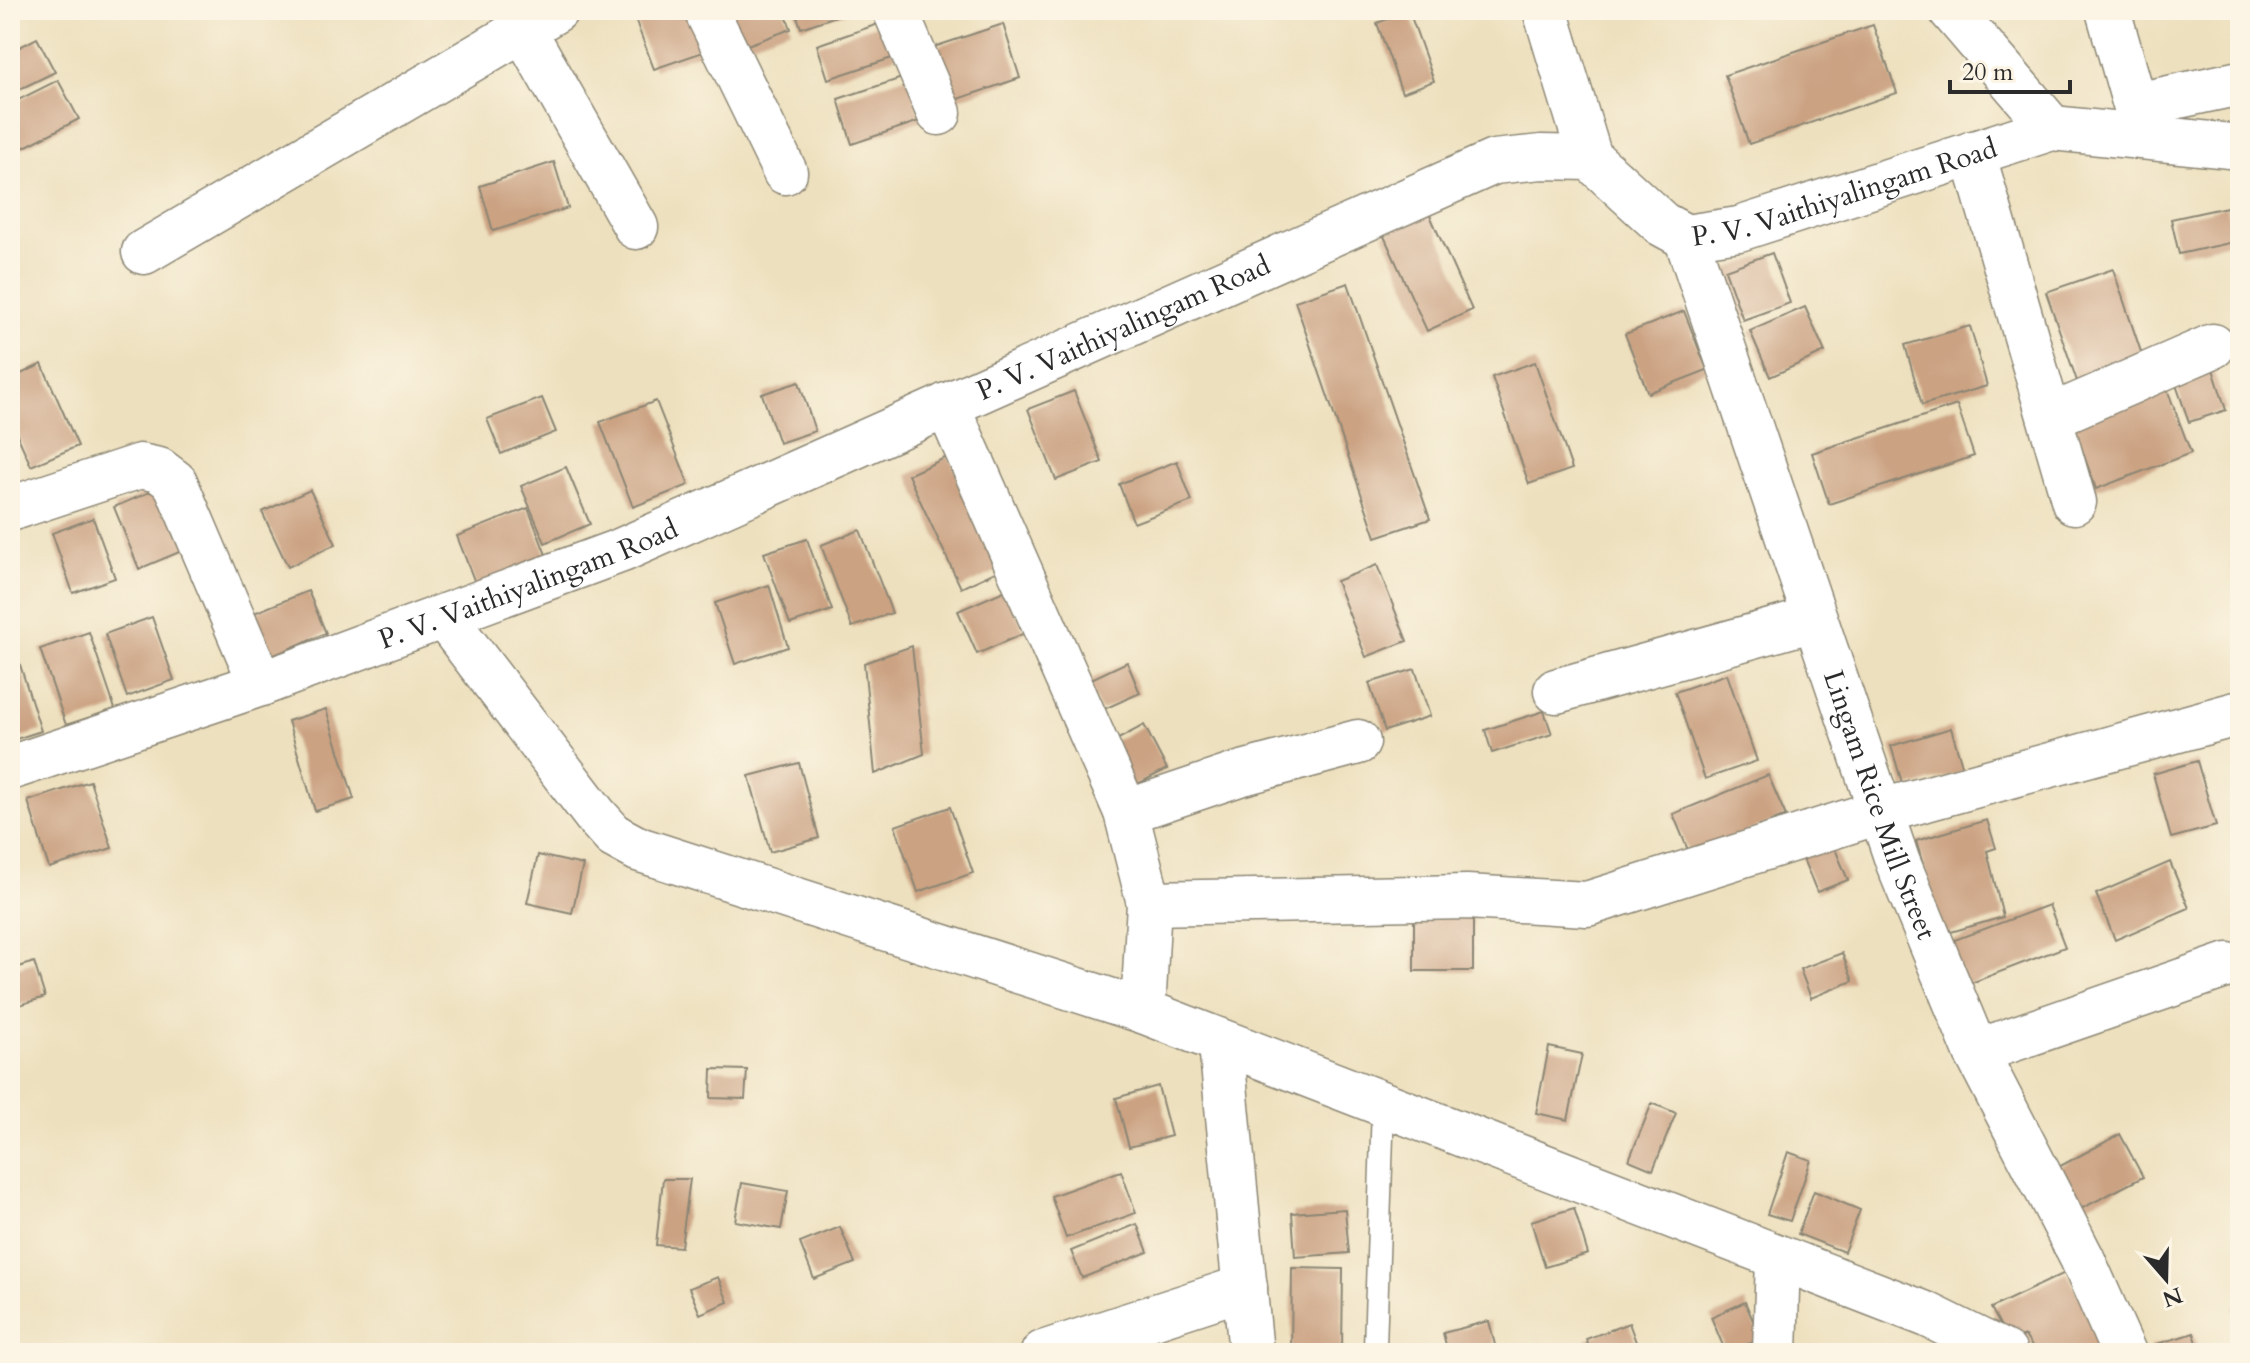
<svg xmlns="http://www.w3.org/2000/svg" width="2250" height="1363" viewBox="0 0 2250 1363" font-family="Cardo,serif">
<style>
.building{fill:#cba282}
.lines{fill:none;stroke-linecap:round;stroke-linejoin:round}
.lane-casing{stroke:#8c8674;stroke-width:25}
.street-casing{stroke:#8c8674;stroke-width:47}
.secondary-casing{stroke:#8c8674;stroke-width:47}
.lane{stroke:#fff;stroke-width:22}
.street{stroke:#fff;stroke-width:44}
.secondary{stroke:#fff;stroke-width:44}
.labels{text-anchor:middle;stroke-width:8;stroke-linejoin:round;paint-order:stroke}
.street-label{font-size:28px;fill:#2b2b2b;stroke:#fcf5e5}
</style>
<rect width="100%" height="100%" fill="#fcf5e5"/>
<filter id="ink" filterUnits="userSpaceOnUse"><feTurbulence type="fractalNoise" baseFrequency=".0125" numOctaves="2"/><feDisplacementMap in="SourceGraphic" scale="16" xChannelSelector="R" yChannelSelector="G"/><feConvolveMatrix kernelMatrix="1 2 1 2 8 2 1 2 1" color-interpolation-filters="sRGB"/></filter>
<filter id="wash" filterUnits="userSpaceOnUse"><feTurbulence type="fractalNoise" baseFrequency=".006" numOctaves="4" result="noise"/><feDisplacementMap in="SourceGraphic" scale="32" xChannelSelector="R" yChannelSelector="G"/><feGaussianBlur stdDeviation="1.8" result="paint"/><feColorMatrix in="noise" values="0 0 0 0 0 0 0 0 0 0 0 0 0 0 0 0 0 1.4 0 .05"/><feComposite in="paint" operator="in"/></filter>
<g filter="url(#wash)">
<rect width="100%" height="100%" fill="#ede0be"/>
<g id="blocks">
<g class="building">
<polygon points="694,10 709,50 654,69 632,11"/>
<polygon points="728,10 784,10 791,29 742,47"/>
<polygon points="795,10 851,10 851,11 801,28"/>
<polygon points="1409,11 1434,81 1402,93 1377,23"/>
<polygon points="884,22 895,57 828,79 817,45"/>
<polygon points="1003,24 1020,78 946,103 928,49"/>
<polygon points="1873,25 1897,93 1749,144 1725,75"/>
<polygon points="37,38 55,72 10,94 10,52"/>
<polygon points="908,76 922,120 852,144 838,99"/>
<polygon points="58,80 79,119 21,149 10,128 10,104"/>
<polygon points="554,162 568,208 493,231 480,186"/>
<polygon points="2227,207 2234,242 2179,254 2171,219"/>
<polygon points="1429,213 1472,310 1427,331 1383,234"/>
<polygon points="1772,253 1790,303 1743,320 1725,270"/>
<polygon points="2113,269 2143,358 2077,381 2046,292"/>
<polygon points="1348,283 1430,519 1376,537 1295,301"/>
<polygon points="1805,307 1825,352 1770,377 1750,331"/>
<polygon points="1684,311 1707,370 1648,393 1625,334"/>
<polygon points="1970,326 1987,386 1922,405 1905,345"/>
<polygon points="1535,362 1572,469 1529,484 1492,377"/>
<polygon points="42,364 78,446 31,466 10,419 10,379"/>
<polygon points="2212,366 2226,410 2189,422 2174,379"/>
<polygon points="799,382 815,431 779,443 762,394"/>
<polygon points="2167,389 2191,453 2096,489 2073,425"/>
<polygon points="1074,391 1102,462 1056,480 1028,409"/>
<polygon points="542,398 556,432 501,454 487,419"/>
<polygon points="656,401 689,485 633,507 600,422"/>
<polygon points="1957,405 1974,456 1829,504 1812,453"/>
<polygon points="949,456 1002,569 961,588 908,475"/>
<polygon points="1177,461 1192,501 1134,523 1119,484"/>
<polygon points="566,467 590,524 545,543 521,486"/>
<polygon points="164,486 189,548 139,569 114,507"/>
<polygon points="310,490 336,544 288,567 262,512"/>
<polygon points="528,508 548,560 477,588 457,536"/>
<polygon points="93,518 115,578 73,593 52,533"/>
<polygon points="860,530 892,613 852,627 821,545"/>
<polygon points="807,539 832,610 790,624 764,553"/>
<polygon points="1377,565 1407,641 1366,657 1336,581"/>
<polygon points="769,585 788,647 735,664 715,603"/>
<polygon points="1006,590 1025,633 977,654 958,611"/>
<polygon points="308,591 326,633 272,656 254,613"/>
<polygon points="152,617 174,680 127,697 105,634"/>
<polygon points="89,632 115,709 66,725 40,649"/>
<polygon points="912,646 924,754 875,774 864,663"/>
<polygon points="16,652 41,731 10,741 10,654"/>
<polygon points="1127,662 1140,693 1100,711 1087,681"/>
<polygon points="1415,669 1430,716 1385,731 1369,683"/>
<polygon points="1727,674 1757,761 1705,779 1675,692"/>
<polygon points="326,709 354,799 315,811 288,721"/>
<polygon points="1544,711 1552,734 1492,753 1485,730"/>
<polygon points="1144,725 1167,769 1132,787 1109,744"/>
<polygon points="1951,728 1964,772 1904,789 1891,746"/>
<polygon points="2197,761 2216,826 2171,838 2153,774"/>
<polygon points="799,763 819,838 770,852 749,776"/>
<polygon points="1768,775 1786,816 1690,855 1673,814"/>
<polygon points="90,781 112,848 49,868 28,801"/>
<polygon points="950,807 973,873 918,892 895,826"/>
<polygon points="1987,820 1996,848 1987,851 2003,917 1944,934 1916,841"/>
<polygon points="1828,832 1848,880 1817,892 1797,845"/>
<polygon points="538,855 583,865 572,913 527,903"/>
<polygon points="2170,862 2189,908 2115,940 2096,894"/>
<polygon points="2049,905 2065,947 1966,985 1949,942"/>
<rect x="1414" y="918" width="59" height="53"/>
<polygon points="1842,953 1853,981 1811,998 1800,969"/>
<polygon points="34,962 45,997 10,1008 10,970"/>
<polygon points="1549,1047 1582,1054 1568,1120 1536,1113"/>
<polygon points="712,1069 747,1070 745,1099 711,1098"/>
<polygon points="1158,1086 1171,1136 1129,1147 1116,1098"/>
<polygon points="1652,1103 1676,1113 1653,1170 1629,1160"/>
<polygon points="2120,1134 2143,1177 2073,1213 2051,1171"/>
<polygon points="1788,1152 1811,1160 1790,1221 1767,1214"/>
<polygon points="1121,1171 1136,1213 1066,1238 1051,1196"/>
<polygon points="663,1179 690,1179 681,1247 656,1245"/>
<polygon points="742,1183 788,1191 781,1229 735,1221"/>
<polygon points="1814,1191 1860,1210 1844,1252 1798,1234"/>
<polygon points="1574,1208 1588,1254 1545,1267 1531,1221"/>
<polygon points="1345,1209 1349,1253 1295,1257 1292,1213"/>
<polygon points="1137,1224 1148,1252 1082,1278 1071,1251"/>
<polygon points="840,1227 855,1263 814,1279 800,1243"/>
<polygon points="1292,1268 1343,1269 1342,1353 1291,1353"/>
<polygon points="2067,1272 2110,1353 2047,1353 2044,1349 2035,1351 2025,1336 2006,1336 1991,1308"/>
<polygon points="718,1277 728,1302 700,1314 689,1288"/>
<polygon points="1745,1302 1761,1339 1726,1353 1711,1317"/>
<polygon points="2240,1306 2240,1335 2238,1335 2234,1307"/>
<polygon points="1489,1321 1497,1353 1448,1353 1443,1333"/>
<polygon points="1629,1323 1640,1353 1591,1353 1586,1339"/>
<polygon points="2194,1333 2200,1353 2152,1353 2150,1346"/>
</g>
</g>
</g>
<g filter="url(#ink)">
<use href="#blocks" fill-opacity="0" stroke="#8c8674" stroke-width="2"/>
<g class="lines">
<defs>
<polyline id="lane" points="1379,1353 1375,1347 1383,1106"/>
<g id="street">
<polyline points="706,10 785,172"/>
<polyline points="895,10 939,113"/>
<polyline points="1545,10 1590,158"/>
<polyline points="2108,10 2144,137"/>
<polyline points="523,29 636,227"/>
<polyline points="2136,105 2240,83"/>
<polyline points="1973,153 2074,502"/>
<path id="s1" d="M 1686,237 L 1898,863 L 1976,1052 L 2082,1258 L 2124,1353"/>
<polyline points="144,252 556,10"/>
<polyline points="947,405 1126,812 1149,903 1143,1011"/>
<polyline points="2050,417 2213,346"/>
<polyline points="10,509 140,466 159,470 175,482 261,684"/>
<polyline points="444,617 595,815 614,836 638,849 1143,1011 1928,1315 2005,1353"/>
<polyline points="1556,691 1814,619"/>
<polyline points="1126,812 1239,774 1358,742"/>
<polyline points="1149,903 1467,897 1587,904 1882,811 2240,713"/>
<polyline points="1221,1044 1251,1353"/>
<polyline points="1976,1052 2228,965"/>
<polyline points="1043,1353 1245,1287"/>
<polyline points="1775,1353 1778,1258"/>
</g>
<g id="secondary">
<polyline points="1951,10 2052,128"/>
<path id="s2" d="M 10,768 L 261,684 L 622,550 L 1494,162 L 1541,157 L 1590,158 L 1662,224 L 1686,237 L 1739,229 L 2052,128 L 2240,147"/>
</g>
</defs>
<use href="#lane" class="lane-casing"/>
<use href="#street" class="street-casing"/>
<use href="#secondary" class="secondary-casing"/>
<use href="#lane" class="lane"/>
<use href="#street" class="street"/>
<use href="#secondary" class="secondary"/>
</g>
</g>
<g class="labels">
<g class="street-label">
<text dy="10" stroke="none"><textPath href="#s2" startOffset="1990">P. V. Vaithiyalingam Road</textPath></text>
<text dy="10" stroke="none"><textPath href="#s2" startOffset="1198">P. V. Vaithiyalingam Road</textPath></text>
<text dy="10" stroke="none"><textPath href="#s2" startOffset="550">P. V. Vaithiyalingam Road</textPath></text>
<text dy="10" stroke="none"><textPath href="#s1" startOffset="600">Lingam Rice Mill Street</textPath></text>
</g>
</g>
<rect width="2250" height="1363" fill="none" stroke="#fcf5e5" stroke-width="40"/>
<g transform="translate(2166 1279) rotate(160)" stroke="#fcf5e5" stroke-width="6" paint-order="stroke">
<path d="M0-6L14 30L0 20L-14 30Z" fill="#2b2b2b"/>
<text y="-12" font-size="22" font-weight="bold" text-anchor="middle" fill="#2b2b2b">N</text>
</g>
<path d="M1950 80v12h120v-12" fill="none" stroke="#2b2b2b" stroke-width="4"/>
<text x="1962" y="80" font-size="24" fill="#2b2b2b" stroke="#fcf5e5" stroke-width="6" paint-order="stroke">20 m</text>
</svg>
